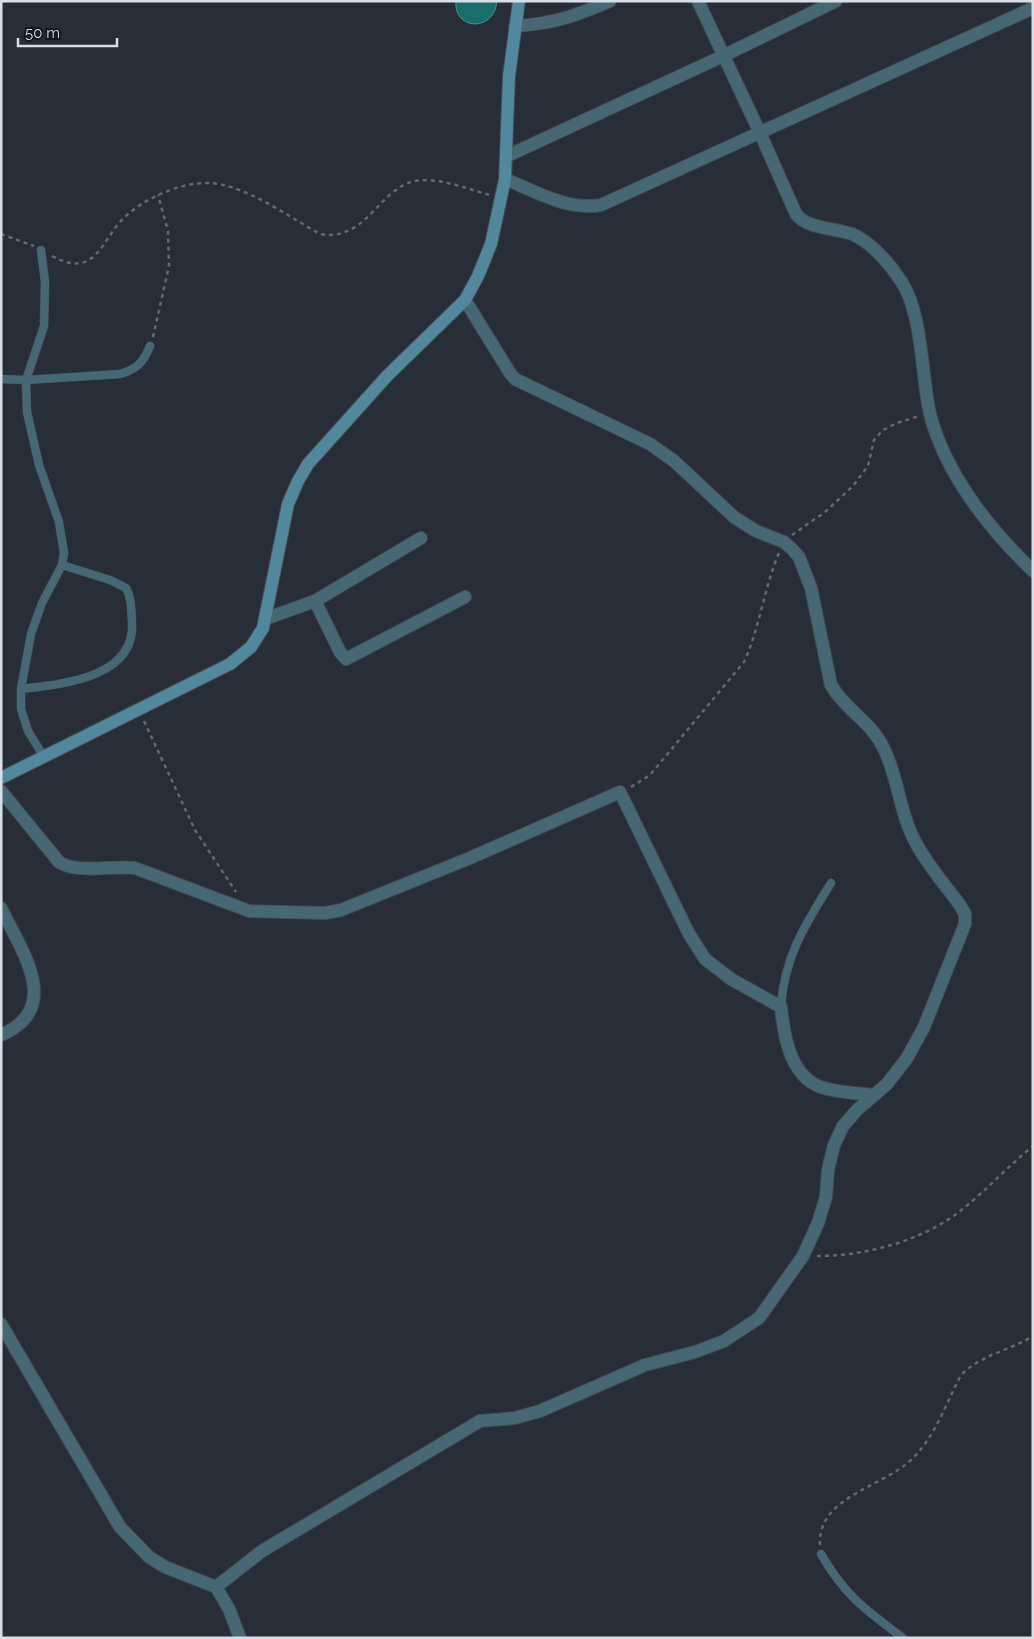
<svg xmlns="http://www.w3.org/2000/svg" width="1034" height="1639" viewBox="0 0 1034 1639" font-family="Raleway,sans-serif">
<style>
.water{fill:#196e6b;stroke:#539090}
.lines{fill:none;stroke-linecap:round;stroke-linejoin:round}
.lane-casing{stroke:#444a53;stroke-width:9}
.street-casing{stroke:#444a53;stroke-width:14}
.secondary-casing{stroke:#444a53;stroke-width:14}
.path{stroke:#636971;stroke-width:2.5;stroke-dasharray:4 4;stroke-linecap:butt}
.lane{stroke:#466874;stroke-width:8}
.street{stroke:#466874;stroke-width:12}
.secondary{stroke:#52889d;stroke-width:12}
</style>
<rect width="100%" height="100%" fill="#272e37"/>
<path class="water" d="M 456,1 L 497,1 C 494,33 453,30 456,1 Z"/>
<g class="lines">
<defs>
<g id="lane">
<polyline points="41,250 45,282 44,326 26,380 27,412 39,465 59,522 64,553 62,565 42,603 31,634 21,689 21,709 28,731 44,757"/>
<path d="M 1,379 L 26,380 L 120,374 C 137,369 143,363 150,346"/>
<path d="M 21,689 C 62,684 136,678 132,622 C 131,610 132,599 126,588 L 110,580 L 62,565"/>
<path d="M 781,1007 C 784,957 805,925 831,883"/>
<path d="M 821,1554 C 845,1596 866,1610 903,1638"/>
</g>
<g id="street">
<path d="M 698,1 L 760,133 L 796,214 C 807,229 836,228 852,234 C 871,242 890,264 901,281 C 923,314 921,375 930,414 C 945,473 989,529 1033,571"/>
<path d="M 515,26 C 553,24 575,16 610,1"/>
<polyline points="507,156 723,56 836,1"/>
<path d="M 505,179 C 535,191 568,211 601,205 L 1033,8"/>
<polyline points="315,601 340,652 346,659 465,597"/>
<polyline points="265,619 315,601 421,538"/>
<path d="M 1,791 L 59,862 C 77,874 111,865 135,868 L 249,911 L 325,913 L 341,910 L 470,858 L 620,792 L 688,932 L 705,959 L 731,979 L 781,1007 C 784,1038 791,1082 828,1089 C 843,1093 859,1093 874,1095"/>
<path d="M 1,908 C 21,950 64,1008 1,1035"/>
<polyline points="1,1324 120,1527 149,1557 165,1567 216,1587 229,1609 240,1638"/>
<path d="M 216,1587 L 262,1551 L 480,1421 L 515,1418 L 540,1411 L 645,1365 L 695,1352 L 724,1341 L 759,1318 L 803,1256 L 818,1223 L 826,1197 L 828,1170 L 834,1145 L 843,1126 L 857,1110 L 887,1084 L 907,1058 L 924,1027 L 965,924 L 965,914 L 960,905 C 943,882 923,860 911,833 C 899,806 897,775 884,749 C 872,722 845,710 831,685 L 811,588 L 799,557 L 792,549 L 784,542 L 756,531 L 734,517 L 674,461 L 650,444 L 515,379 L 510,373 L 465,300"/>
</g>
<polyline id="secondary" points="1,778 230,664 251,647 263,628 288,504 298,481 308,464 387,376 465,300 478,276 491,244 505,179 509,76 519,1"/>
</defs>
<use href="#lane" class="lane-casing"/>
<use href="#street" class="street-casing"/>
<use href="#secondary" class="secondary-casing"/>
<g class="path">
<polyline points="1,234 34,246"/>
<path d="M 52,256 C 98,281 101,237 127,215 C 148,197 179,183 207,183 C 243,183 289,217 320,234 C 367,242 379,188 415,181 C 439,177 467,189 490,195"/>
<polyline points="153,337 169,266 168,231 158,195"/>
<polyline points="792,535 825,512 853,486 868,466 874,440 883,430 897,423 919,416"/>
<polyline points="144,721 195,830 236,892"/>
<path d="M 631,787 L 650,775 L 744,662 C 760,627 764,588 779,553"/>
<path d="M 817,1256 C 864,1256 917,1242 955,1215 C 983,1194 1006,1168 1033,1146"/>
<path d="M 820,1545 C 817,1496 885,1487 913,1458 C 936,1435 946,1403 961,1375 C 982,1354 1009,1351 1033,1336"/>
</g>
<use href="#lane" class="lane"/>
<use href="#street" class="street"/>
<use href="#secondary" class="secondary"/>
</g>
<rect width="1034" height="1639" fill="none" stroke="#dadfe5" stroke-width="5"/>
<path d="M18 38v8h99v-8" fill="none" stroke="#dadfe5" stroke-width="2.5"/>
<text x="25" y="38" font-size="15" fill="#dadfe5" stroke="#13161a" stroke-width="4" paint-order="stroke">50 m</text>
</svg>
